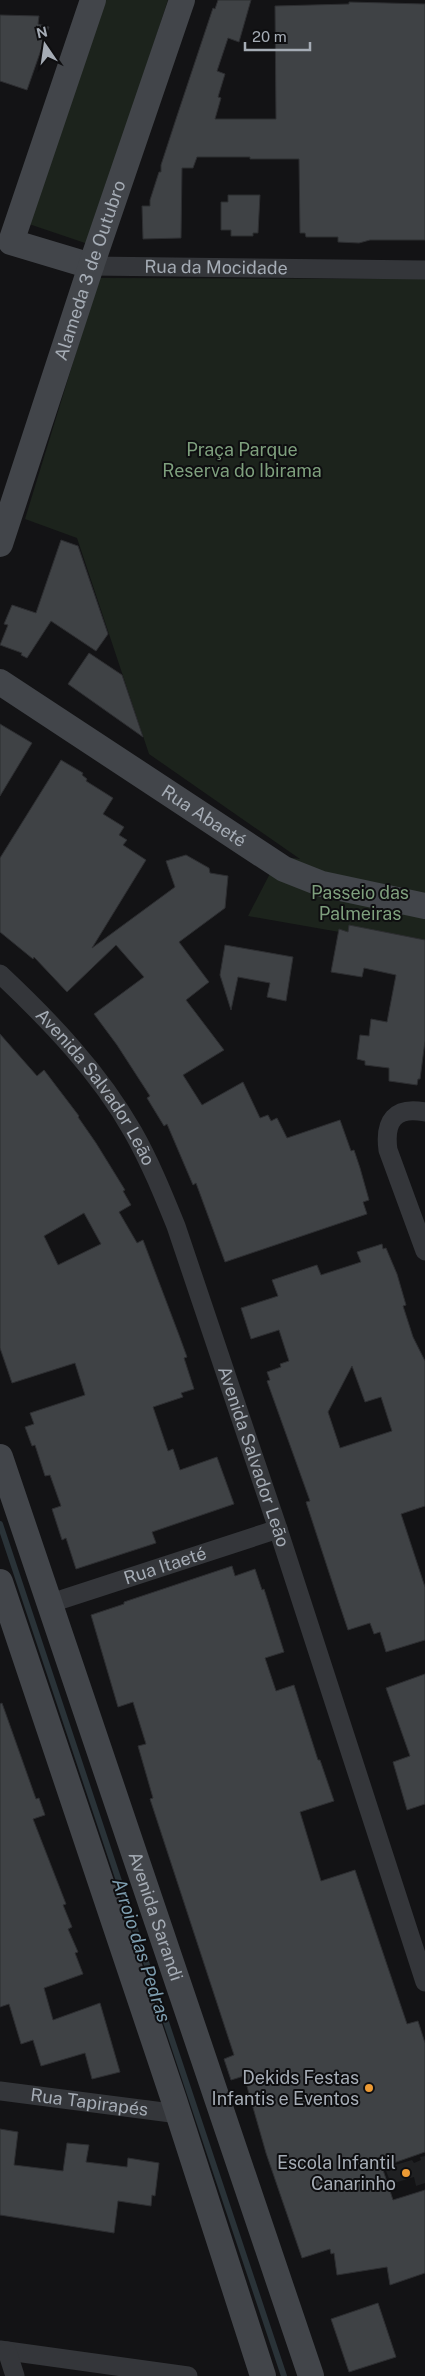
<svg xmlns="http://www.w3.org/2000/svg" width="425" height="2376" viewBox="0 0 425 2376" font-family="'Public Sans',sans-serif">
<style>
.built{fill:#1f2022}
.green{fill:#1c231c}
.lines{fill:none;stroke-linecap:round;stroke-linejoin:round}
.stream{stroke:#2a3338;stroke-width:6}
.building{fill:#3f4245;stroke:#2d2e31;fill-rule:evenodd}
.street{stroke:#34363a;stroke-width:19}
.secondary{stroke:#42454a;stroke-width:26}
.poi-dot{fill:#ec9a34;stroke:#0e0e10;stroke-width:2}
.labels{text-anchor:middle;stroke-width:4;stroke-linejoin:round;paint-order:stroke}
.street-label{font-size:18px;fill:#a5acb5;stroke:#0e0e10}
.park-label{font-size:18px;fill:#7e9f7d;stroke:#0e0e10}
.poi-label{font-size:18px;fill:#a5acb5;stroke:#0e0e10;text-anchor:end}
.water-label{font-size:19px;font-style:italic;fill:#7d9daf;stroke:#0e0e10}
</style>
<rect width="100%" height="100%" fill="#131315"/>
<polygon class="built" points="425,2156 425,2183 416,2186 414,2177 391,2184 385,2168 412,2160 414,2163 421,2160 420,2157"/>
<g class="green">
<polygon points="104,0 168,0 88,244 26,223"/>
<polygon points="99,278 425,279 425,947 248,916 279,856 300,859 149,754 77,538 25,519"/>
</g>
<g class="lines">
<polyline class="stream" points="0,1524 284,2376"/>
</g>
<g class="building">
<polygon points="218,0 251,0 239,42 228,38 217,71 225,74 218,97 221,98 215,119 276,119 275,6 349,4 349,2 425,4 425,240 370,240 359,243 338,242 338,237 306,237 305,233 300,233 299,159 250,159 250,157 197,157 193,168 182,168 181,238 143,239 142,206 150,206 150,200 159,172 161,172 161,165 176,119 213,8 215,9"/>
<polygon points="0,15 39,16 38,24 49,27 27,90 0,81"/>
<polygon points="228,195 260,195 258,233 253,233 253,236 231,236 231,230 221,230 221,202 228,202"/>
<polygon points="61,540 78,546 108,634 96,651 51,621 27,658 21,655 22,653 0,645 8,625 4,624 12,605 36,613"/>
<polygon points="89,653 122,675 143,737 68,684"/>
<polygon points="0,724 32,743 0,796"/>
<polygon points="61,760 83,773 82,775 87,779 86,781 113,798 103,814 124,827 119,835 127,840 123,845 146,860 92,948 175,887 166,861 186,855 209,868 210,873 228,876 225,908 179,942 209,982 186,1000 224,1050 183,1075 202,1105 243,1082 260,1118 268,1115 271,1121 277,1118 287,1138 340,1120 351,1151 354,1150 360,1168 369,1200 363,1202 367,1214 225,1262 196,1183 193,1185 167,1124 164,1126 147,1098 150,1096 117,1045 94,1014 144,977 116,945 67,992 34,957 33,959 0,932 0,858"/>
<polygon points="349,925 425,940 425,1041 420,1079 418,1079 417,1085 389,1081 389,1068 365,1065 365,1061 357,1059 360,1035 369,1036 371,1019 387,1022 396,975 364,968 362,977 331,972 339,929 348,932"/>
<polygon points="225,945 293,957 286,1001 267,997 270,983 238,977 231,1010 220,975"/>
<path d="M 0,1034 L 37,1076 L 44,1070 L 79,1116 L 78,1117 L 96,1143 L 125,1190 L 123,1191 L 131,1205 L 119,1212 L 137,1243 L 143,1240 L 179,1335 L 187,1357 L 184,1358 L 194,1389 L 181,1393 L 183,1397 L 153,1407 L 168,1451 L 173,1449 L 180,1470 L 217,1457 L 234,1504 L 152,1532 L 156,1543 L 76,1569 L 66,1538 L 62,1540 L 52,1509 L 61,1506 L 50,1475 L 45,1476 L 35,1445 L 32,1446 L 25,1427 L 34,1424 L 30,1413 L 85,1395 L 75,1363 L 12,1383 L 0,1348 ZM 84,1213 L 101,1244 L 58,1265 L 44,1236 Z"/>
<path d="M 382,1244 L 383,1249 L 386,1248 L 397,1274 L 406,1305 L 403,1306 L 413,1337 L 425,1361 L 425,1506 L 401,1514 L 425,1587 L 425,1640 L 386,1652 L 380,1632 L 374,1634 L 370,1623 L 348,1630 L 337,1597 L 306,1502 L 310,1501 L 267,1381 L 270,1380 L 267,1372 L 281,1367 L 280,1364 L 289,1361 L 279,1330 L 251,1339 L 241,1308 L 278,1296 L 272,1280 L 317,1265 L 321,1275 L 361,1262 L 357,1252 ZM 352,1366 L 365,1402 L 381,1397 L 392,1431 L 340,1448 L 328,1412 Z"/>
<polygon points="232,1566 235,1576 255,1569 262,1590 264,1589 284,1652 265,1658 276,1691 294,1685 318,1760 320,1760 334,1801 300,1812 321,1881 355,1870 407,2024 418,2021 425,2043 425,2152 382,2167 393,2200 425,2190 425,2273 390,2285 387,2267 337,2275 334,2253 331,2254 330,2249 302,2258 266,2153 244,2076 231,2080 224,2059 234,2055 150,1799 153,1798 138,1746 146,1744 133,1702 118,1707 91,1615 124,1604 124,1602"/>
<polygon points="425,1674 425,1804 407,1810 393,1762 410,1756 386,1688"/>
<polygon points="2,1703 36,1799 39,1798 45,1815 33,1819 66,1904 63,1905 72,1927 68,1929 78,1952 75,1953 83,1974 44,1988 53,2020 100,2003 120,2072 92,2079 85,2053 41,2066 33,2040 21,2044 9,2004 0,2007 0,1704"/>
<polygon points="0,2129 18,2132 14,2165 63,2171 67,2143 89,2145 86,2162 127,2167 128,2158 159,2163 155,2196 152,2195 151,2206 118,2201 114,2233 0,2215"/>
<polygon points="378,2303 396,2357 349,2372 331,2319"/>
</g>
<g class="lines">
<g class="street">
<path id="s1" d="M 91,266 L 425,270"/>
<path id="s2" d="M 0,974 C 50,1021 99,1072 133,1132 C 150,1162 163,1194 176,1226 L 278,1529 L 425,1982"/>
<path d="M 425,1112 C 395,1106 384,1121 388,1150 L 425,1251"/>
<path id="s3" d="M 51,1603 L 278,1529"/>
<path id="s4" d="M 0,2091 L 179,2114"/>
<polyline points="0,2350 188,2376"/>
<polyline points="7,2351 15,2376"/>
</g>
<g class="secondary">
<polyline points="91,266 11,242 93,0"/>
<path id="s5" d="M 0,544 L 91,266 L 182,0"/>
<path id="s6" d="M 0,682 L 284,869 L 322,884 L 425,906"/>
<path id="s7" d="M 0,1457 L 311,2376"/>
<polyline points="0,1582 174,2100 263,2376"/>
</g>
</g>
<g class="poi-dot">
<circle cx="369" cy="2088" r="5"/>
<circle cx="406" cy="2173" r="5"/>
</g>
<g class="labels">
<g class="street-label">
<text dy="6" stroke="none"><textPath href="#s1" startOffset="125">Rua da Mocidade</textPath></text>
<text dy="6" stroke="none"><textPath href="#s5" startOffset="288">Alameda 3 de Outubro</textPath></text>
<text dy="6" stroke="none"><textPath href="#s6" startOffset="244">Rua Abaeté</textPath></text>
<text dy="6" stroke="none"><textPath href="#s2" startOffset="149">Avenida Salvador Leão</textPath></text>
<text dy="6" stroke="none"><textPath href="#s2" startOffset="554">Avenida Salvador Leão</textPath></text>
<text dy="6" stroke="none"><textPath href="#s3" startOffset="120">Rua Itaeté</textPath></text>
<text dy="6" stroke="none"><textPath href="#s7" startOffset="485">Avenida Sarandi</textPath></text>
<text dy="6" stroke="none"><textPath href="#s4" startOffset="90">Rua Tapirapés</textPath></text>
</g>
<g class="park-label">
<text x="242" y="456">Praça Parque<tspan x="242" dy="21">Reserva do Ibirama</tspan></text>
<text x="360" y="899">Passeio das<tspan x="360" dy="21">Palmeiras</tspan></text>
</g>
<g class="poi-label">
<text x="359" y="2084">Dekids Festas<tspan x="359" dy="21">Infantis e Eventos</tspan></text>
<text x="396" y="2169">Escola Infantil<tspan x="396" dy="21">Canarinho</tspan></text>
</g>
<g class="water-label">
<text transform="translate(142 1950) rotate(72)" y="7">Arroio das Pedras</text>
</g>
</g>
<g transform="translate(45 45) rotate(347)" stroke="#0e0e10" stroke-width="4" paint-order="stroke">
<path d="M0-4L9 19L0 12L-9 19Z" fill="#a5acb5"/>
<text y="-8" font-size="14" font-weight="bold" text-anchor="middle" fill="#a5acb5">N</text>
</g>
<path d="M245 42v8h65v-8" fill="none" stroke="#a5acb5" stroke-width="2.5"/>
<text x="252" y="42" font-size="15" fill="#a5acb5" stroke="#0e0e10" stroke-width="4" paint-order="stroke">20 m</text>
</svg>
